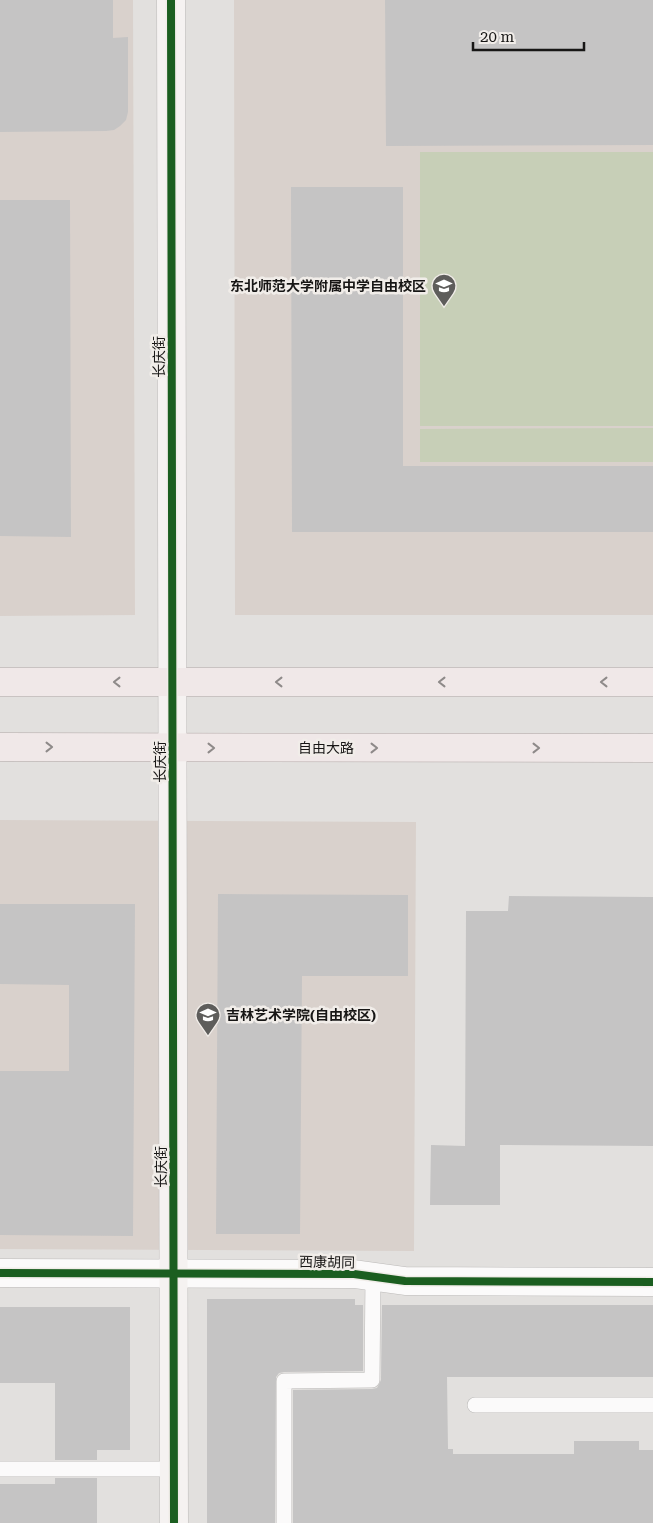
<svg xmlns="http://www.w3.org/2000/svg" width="653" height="1523" viewBox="0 0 653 1523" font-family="'Roboto Serif','Noto Sans SC',serif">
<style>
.built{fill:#d9d1cc}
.green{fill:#c7cfb7}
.building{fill:#c5c4c4}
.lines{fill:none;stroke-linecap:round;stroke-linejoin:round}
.lane-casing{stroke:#bcbab9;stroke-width:16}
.street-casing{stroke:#bcbab9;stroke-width:29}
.secondary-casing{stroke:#bcbab9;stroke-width:29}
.primary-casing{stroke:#b0a6a5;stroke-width:29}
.lane{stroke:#fbfafa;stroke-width:15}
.street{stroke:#fbfafa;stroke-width:28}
.secondary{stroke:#f5f2f1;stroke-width:28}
.primary{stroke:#f0e8e8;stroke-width:28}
.cycleway-casing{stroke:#f1ede9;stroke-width:11}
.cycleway{stroke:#1b5e20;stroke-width:8}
.oneway{stroke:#8e8a89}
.labels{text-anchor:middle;stroke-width:5;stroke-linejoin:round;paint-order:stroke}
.poi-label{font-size:14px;font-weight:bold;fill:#171615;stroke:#f1ede9;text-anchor:end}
.street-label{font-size:14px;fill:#171615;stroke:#f1ede9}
</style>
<rect width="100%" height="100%" fill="#e2e0de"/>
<g class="built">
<polygon points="0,0 133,0 135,615 0,616"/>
<polygon points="234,0 653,0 653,615 235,615"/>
<polygon points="0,820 416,822 414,1251 0,1249"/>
</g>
<g class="green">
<rect x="420" y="152" width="233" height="274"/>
<polygon points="653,428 653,462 420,462 420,429"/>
</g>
<g class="building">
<polygon points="0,0 113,0 113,38 128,37 128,112 126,120 120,126 114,130 106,131 0,132"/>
<polygon points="385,0 653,0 653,145 386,146"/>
<polygon points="291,187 403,187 403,466 653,466 653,532 292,532"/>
<polygon points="0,200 70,200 71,537 0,536"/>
<polygon points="218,894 408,895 408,976 302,976 300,1234 216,1234"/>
<polygon points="509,896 653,897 653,1146 500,1145 500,1205 430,1205 431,1145 465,1146 466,911 508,911"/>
<polygon points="0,904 135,904 133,1236 0,1235 0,1071 69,1071 69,985 0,984"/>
<polygon points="207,1299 355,1299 355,1305 363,1305 363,1371 284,1372 279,1373 276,1377 275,1523 207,1523"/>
<polygon points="382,1305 653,1305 653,1377 447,1377 448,1449 453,1449 453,1454 574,1454 574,1441 639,1441 639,1450 653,1450 653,1523 293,1523 293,1390 372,1389 377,1388 381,1380"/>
<polygon points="0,1307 130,1307 130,1450 97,1450 97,1460 55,1460 55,1383 0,1383"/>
<polygon points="55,1478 97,1478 97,1523 0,1523 0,1484 55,1484"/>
</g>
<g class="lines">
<defs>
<g id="lane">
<polyline points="475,1405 653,1405"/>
<polyline points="0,1469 174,1469"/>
<polyline points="284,1523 284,1381 372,1380 373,1276"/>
</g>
<polyline id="street" points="0,1273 354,1274 405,1281 653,1282"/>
<polyline id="secondary" points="171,0 174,1523"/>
<g id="primary">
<polyline points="0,682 653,682"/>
<polyline points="0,747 653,748"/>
</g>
</defs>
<use href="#lane" class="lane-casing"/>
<use href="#street" class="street-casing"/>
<use href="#secondary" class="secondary-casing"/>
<use href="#primary" class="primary-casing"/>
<use href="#lane" class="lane"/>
<use href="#street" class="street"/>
<use href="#secondary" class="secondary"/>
<use href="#primary" class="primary"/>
<defs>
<g id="cycleway">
<polyline points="171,0 174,1523"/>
<polyline points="0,1273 354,1274 405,1281 653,1282"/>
</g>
</defs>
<use href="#cycleway" class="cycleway-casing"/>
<use href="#cycleway" class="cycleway"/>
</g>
<defs><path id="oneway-chevron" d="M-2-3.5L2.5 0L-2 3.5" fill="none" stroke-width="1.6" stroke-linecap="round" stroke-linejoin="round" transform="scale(1.25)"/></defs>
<g class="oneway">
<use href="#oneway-chevron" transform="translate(117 682) rotate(-180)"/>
<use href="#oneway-chevron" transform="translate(279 682) rotate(-180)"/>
<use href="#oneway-chevron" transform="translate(442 682) rotate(-180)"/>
<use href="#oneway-chevron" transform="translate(604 682) rotate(-180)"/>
<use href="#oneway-chevron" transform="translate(49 747)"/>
<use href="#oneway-chevron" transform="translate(211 748)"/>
<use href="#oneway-chevron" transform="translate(374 748)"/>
<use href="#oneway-chevron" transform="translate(536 748)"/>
</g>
<defs>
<symbol id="school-pin" viewBox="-11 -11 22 30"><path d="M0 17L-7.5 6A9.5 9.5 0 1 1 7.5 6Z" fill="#5e5d5b" stroke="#f1ede9"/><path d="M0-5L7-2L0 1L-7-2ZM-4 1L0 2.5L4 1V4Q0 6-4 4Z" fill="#fff"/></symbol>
<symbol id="university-pin" viewBox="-11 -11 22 30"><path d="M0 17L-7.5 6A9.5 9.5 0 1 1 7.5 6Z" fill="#5e5d5b" stroke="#f1ede9"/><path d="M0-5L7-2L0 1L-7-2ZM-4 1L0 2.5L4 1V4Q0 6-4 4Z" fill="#fff"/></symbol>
</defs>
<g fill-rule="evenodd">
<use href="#school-pin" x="430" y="272" width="28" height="38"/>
<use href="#university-pin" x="194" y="1001" width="28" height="38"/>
</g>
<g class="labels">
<g class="poi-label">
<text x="426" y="291">东北师范大学附属中学自由校区</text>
<text x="226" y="1020" text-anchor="start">吉林艺术学院(自由校区)</text>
</g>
<g class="street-label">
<text transform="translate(159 357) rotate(-90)" y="5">长庆街</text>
<text x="326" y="753">自由大路</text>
<text transform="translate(160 762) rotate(-90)" y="5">长庆街</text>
<text transform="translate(161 1167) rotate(-90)" y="5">长庆街</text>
<text transform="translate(327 1262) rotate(1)" y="5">西康胡同</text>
</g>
</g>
<path d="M473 42v8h111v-8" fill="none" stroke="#171615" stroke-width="2.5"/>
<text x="480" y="42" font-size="15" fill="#171615" stroke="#f1ede9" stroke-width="4" paint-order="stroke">20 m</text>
</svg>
